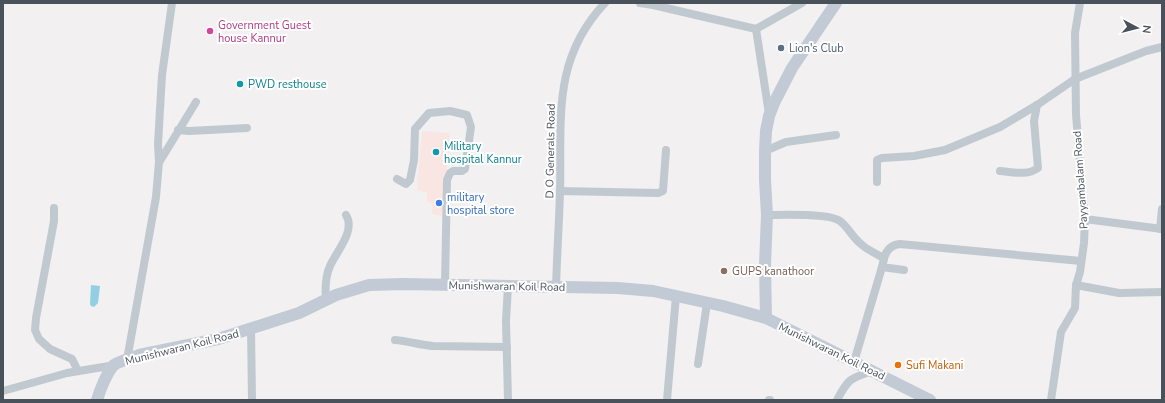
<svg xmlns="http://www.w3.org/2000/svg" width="1165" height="403" viewBox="0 0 1165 403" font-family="'Nunito Sans',sans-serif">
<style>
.medical{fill:#f9e6e2}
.water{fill:#92cfe5}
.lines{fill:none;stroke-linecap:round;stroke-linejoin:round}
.minor{stroke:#c1c9d0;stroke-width:8}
.secondary{stroke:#c2cad5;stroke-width:12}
.hotel-dot{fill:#d1479c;stroke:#fff;stroke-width:1.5}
.service-dot{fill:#5c6f8a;stroke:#fff;stroke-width:1.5}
.culture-dot{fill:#0f9aa8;stroke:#fff;stroke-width:1.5}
.shop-dot{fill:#3f7fe0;stroke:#fff;stroke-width:1.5}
.education-dot{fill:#8d6e63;stroke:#fff;stroke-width:1.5}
.food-dot{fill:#e8710a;stroke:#fff;stroke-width:1.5}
.labels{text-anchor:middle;stroke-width:4;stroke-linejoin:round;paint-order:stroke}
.hotel-label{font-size:11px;fill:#b23c85;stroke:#fff;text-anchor:start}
.service-label{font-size:11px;fill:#4e5e75;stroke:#fff;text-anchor:start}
.culture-label{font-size:11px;fill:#0d838f;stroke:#fff;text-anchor:start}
.street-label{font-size:11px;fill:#49515b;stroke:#fff}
.shop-label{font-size:11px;fill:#366cbe;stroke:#fff;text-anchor:start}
.education-label{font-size:11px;fill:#785e54;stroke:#fff;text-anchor:start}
.food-label{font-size:11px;fill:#c56008;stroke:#fff;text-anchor:start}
</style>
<rect width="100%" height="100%" fill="#f2f0f0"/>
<polygon class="medical" points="422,131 450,133 442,216 432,214 433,204 427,202 427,193 417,190"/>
<polygon class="water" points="91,285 100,286 98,303 94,307 91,306 90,304"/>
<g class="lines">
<g class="minor">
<polyline points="640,3 653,5 756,29"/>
<polyline points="756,29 769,114"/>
<polyline points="756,29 802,3"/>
<polyline points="178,130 189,131 247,128"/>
<polyline points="765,151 786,142 836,135"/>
<polyline points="160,161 196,102"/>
<path d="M 1000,171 C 1012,172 1028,176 1038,168 L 1034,121 L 1037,105"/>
<polyline points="397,179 406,184 410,180 414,160 415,129 429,113 450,111 467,115 471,127 465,169 462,171 453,171 450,173 447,180 445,284"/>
<polyline points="877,182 877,160 882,158 914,156 945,150 1000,127 1037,105 1075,79 1146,51 1162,47"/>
<polyline points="560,191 658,193 663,191 666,150"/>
<polyline points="54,208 54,221 36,318 35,330 39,339 50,349 72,359 78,371"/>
<path d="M 767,215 C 782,215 829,213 840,221 C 848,227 853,238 861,244 C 868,251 877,253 884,259 L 882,267 L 904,270"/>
<polyline points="1085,219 1162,229"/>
<polyline points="1160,229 1162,209"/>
<path d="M 884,259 C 886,250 891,245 900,244 L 1081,261"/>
<polyline points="1076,285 1119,293 1162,292"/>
<polyline points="508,286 506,321 508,400"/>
<path d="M 556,287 C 557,255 559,224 560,192 C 562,121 551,60 605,3"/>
<path d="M 326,300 C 325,288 325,277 330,266 C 336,252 356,231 346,215"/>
<polyline points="251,329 252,400"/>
<path d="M 395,340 C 408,341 420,345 433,346 L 507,347"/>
<polyline points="127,360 156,197 159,162 158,144 162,75 172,3"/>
<polyline points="854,362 882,267"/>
<polyline points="698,364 707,303"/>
<polyline points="3,391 67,373 115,365"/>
<polyline points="667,400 676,296"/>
<polyline points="769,400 770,400"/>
<path d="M 837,400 C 848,379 850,378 873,371"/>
<polyline points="1051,400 1061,332 1075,308 1076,285 1080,272 1084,243 1085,219 1076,115 1075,33 1080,3"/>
</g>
<g class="secondary">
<polyline points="766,318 765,265 767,215 765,180 765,151 766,131 769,116 774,103 792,68 836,3"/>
<path d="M 97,400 C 100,390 107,372 114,365 C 119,361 133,358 139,355 L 218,339 L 299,313 L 336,295 L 369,285 L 403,284 L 618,288 L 653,291 L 723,306 L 766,318 L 930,400"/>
</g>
</g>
<circle class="hotel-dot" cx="210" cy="31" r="4"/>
<circle class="service-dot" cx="781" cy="48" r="4"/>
<g class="culture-dot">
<circle cx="240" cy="84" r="4"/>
<circle cx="436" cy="152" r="4"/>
</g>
<circle class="shop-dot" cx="439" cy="203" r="4"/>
<circle class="education-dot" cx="724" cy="271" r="4"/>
<circle class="food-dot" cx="898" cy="365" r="4"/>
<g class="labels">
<g class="hotel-label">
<text x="218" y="29">Government Guest<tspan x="218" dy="13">house Kannur</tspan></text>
</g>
<g class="service-label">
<text x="789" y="52">Lion's Club</text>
</g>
<g class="culture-label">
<text x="248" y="88">PWD resthouse</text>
<text x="444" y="150">Military<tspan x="444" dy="13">hospital Kannur</tspan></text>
</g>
<g class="street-label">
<text transform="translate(550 151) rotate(-89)" y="4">D O Generals Road</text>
<text transform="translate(1080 180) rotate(-94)" y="4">Payyambalam Road</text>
<text transform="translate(507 286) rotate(1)" y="4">Munishwaran Koil Road</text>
<text transform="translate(182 347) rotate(-14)" y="4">Munishwaran Koil Road</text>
<text transform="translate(832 351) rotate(26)" y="4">Munishwaran Koil Road</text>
</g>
<g class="shop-label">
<text x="447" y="201">military<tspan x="447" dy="13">hospital store</tspan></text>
</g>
<g class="education-label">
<text x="732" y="275">GUPS kanathoor</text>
</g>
<g class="food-label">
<text x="906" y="369">Sufi Makani</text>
</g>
</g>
<rect width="1165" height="403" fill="none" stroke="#49515b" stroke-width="8"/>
<g transform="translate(1137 28) rotate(97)" stroke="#ffffff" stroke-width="3" paint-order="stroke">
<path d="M0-3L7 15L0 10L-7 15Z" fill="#49515b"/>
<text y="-6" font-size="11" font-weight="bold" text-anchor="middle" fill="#49515b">N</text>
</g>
</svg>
